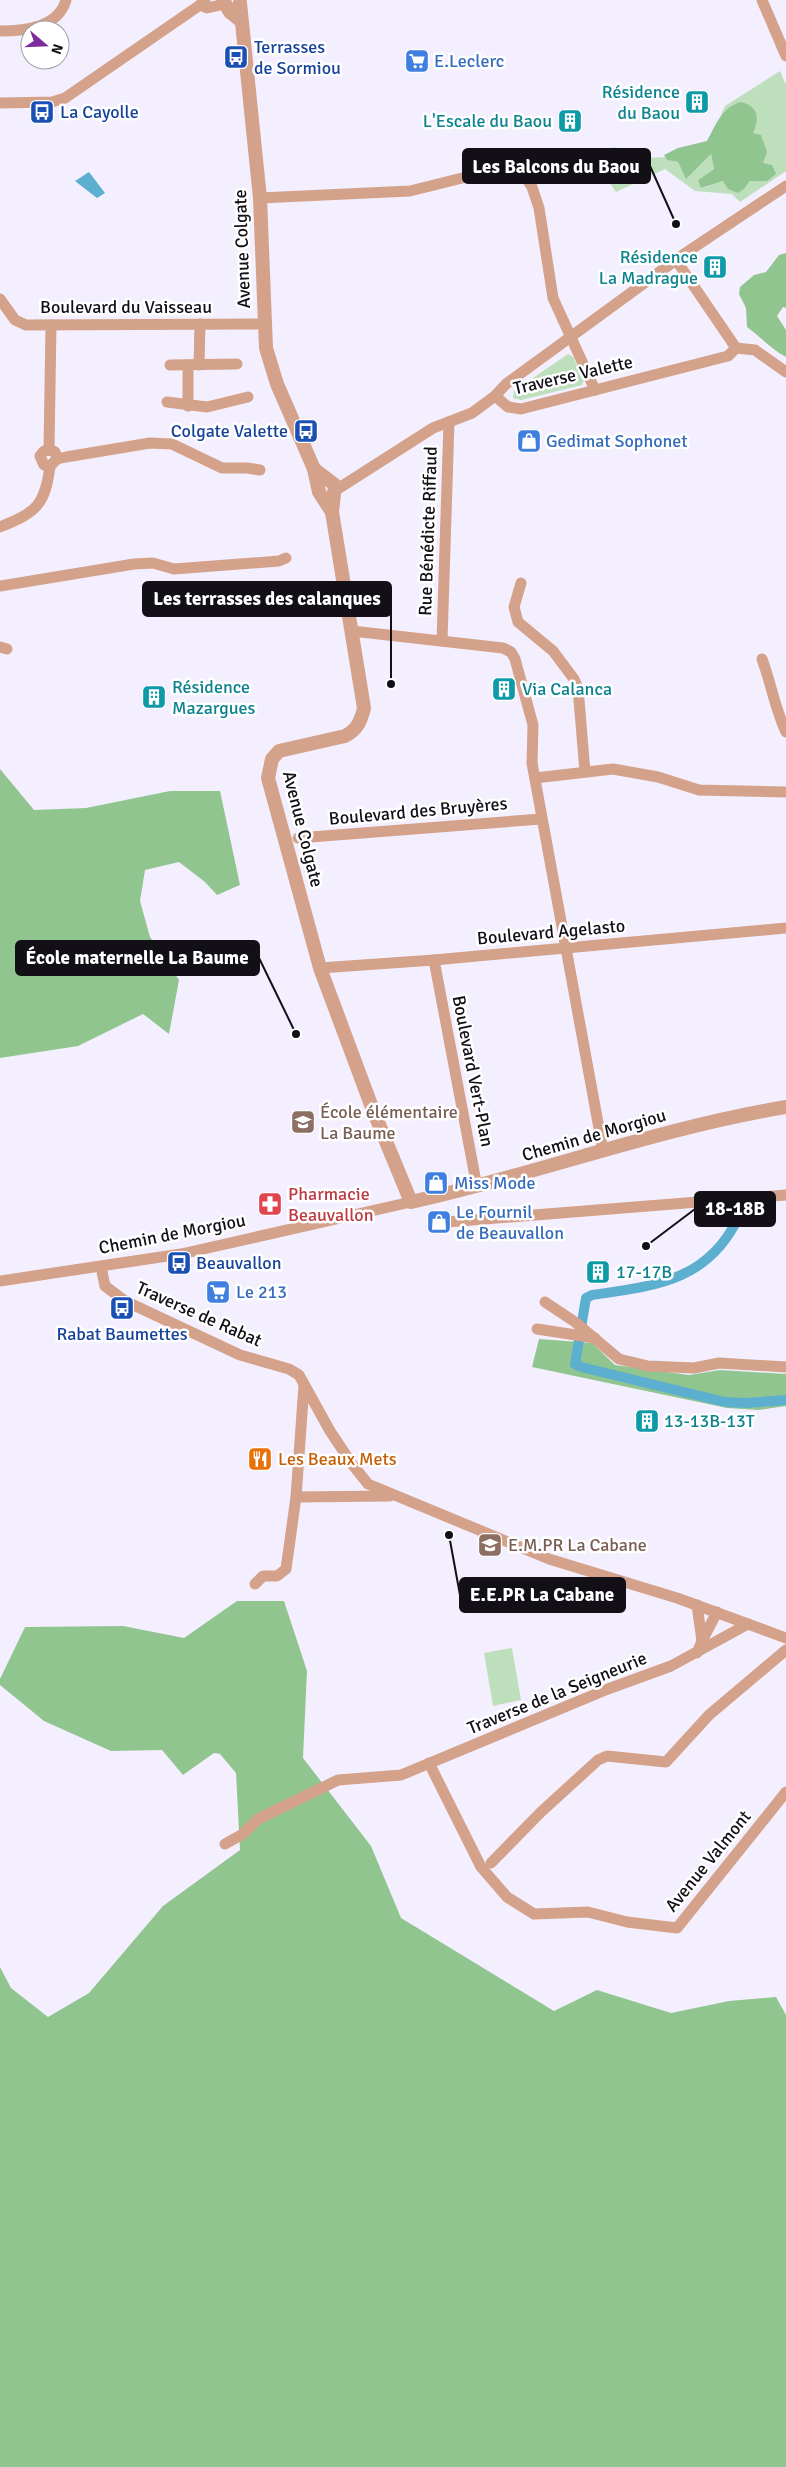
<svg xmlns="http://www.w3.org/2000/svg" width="786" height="2467" viewBox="0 0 786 2467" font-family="Signika,sans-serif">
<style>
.green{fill:#bddfbc}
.forest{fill:#91c590}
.water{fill:#5cafcf}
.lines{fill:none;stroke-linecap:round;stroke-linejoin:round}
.canal{stroke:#5cafcf;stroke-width:10}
.minor{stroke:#d4a28a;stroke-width:11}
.tertiary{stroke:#d4a28a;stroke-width:14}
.labels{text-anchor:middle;stroke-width:5;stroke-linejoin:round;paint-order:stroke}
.transit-label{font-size:18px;fill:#164399;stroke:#fff;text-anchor:start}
.shop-label{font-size:18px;fill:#366cbe;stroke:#fff;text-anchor:start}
.culture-label{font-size:18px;fill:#0d838f;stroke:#fff;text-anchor:start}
.street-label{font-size:18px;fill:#120f17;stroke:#fff}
.education-label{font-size:18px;fill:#785e54;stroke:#fff;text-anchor:start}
.health-label{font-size:18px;fill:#be3a42;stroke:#fff;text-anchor:start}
.food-label{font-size:18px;fill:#c56008;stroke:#fff;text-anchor:start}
.leader{fill:none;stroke:#120f17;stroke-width:2}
.callout-dot{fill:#120f17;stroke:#fff;stroke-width:2}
.callout{fill:#120f17;stroke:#120f17;stroke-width:2}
.callout-label{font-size:19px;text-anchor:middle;font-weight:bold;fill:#fff}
</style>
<rect width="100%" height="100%" fill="#f4efff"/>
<g class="green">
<polygon points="780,71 786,85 786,171 740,202 732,194 695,191 665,169 616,192 589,155 615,147 625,159 665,157 667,160 678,162 686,178 711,154 714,169 698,180 702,188 723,181 727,185 745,188 750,181 767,181 753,133 722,115 720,117 725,106"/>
<polygon points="568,354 573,357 584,380 582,385 521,400 513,398 514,391"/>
<polygon points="512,1648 521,1700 493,1706 484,1653"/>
</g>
<g class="forest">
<path d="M 741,102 C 758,106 760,118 753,133 L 761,135 L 767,152 L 763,163 L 772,165 L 776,174 L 767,181 L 750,181 L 745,188 L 738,193 L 728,189 L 723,181 L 701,188 L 698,180 L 714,169 L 711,154 L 686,179 L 678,162 L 667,160 L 664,155 L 678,148 L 707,141 C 716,124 722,107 741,102 Z"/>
<path d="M 786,253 L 786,308 L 783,307 L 777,316 L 786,330 L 786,357 C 770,348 761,337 747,327 L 746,308 L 739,294 L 740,287 L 754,275 L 766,272 L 779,255 Z"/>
<polygon points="0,769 34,810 86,808 170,791 220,791 240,885 217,895 205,882 179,862 145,870 140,901 150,937 179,980 169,1034 143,1014 78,1046 0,1058"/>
<polygon points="539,1339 592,1343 615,1365 689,1375 720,1370 786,1374 786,1406 758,1410 727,1408 532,1367"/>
<polygon points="237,1601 284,1601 307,1671 303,1758 371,1846 401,1918 554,2011 597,1990 671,2013 729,2001 776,1997 786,2015 786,2467 0,2467 0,1967 11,1988 48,2017 89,1993 163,1906 240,1850 236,1773 220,1754 214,1753 183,1775 162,1750 111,1751 44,1721 0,1685 0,1679 25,1627 123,1626 184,1638"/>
</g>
<polygon class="water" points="89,172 105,193 97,198 75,181"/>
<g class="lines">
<path class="canal" d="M 739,1216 C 709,1281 655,1286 592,1295 L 586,1298 L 575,1364 L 581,1367 L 725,1402 L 746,1403 L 786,1400"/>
<g class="minor">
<polyline points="762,0 786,56"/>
<polyline points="200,5 207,8 225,4"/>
<path d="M 0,31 C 24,31 58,28 66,0"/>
<polyline points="0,103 52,102 65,98 200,5 205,0"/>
<polyline points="260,198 410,191 510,166 520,168 532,187 539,208 553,298 595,390"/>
<polyline points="676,260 736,348"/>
<polyline points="0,299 15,320 26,325 264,324"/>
<polyline points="736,348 755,350 786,372"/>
<polyline points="170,365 237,364"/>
<polyline points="188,365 188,406"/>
<polyline points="199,365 200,324"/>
<polyline points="495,396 508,407 521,409 728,356 736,348"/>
<polyline points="167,402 207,407 248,397"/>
<polyline points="49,449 51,325"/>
<polyline points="57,459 55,452 49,449 44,451 40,456 44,465 50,466 57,459 66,457 150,443 172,444 222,468 247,468 260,470"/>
<polyline points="336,490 433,428 472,413 495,396 506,384 684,254 786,186"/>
<path d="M 0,527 C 37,512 45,505 50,466"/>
<polyline points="521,583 514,607 518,622 553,651 574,679 578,688 585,772"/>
<polyline points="0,586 134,564 153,563 174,569 279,561 286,558"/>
<polyline points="352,631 503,648 511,652 515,659 533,725 532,763 603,1150"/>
<polyline points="442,641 449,422"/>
<polyline points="0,647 7,649"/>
<path d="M 762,659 C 771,683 775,709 786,732"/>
<polyline points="535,778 613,769 658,777 699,790 786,792"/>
<polyline points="298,838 541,819"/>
<polyline points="434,960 477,1187"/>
<polyline points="320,968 434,960 786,928"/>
<polyline points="447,1222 786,1195"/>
<polyline points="101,1267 105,1286 125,1301 240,1355 289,1369 299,1375 330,1431 352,1464 368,1484 549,1559 677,1598 786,1638"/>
<polyline points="0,1281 181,1254 411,1202"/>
<polyline points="545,1302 575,1322 619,1359 648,1366 694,1368 719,1363 786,1367"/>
<polyline points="537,1329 595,1338"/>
<polyline points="296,1497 390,1496"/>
<polyline points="255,1584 263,1576 277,1576 286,1569 296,1497 304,1385"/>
<polyline points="697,1605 702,1641 697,1653"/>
<polyline points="702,1641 717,1612"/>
<polyline points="429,1763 481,1867 507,1897 534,1914 588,1912 627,1922 677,1928 786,1792"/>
<polyline points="225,1844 243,1834 258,1819 338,1780 401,1775 608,1689 671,1666 748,1624"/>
<polyline points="491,1863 541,1812 598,1760 607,1756 666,1762 709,1715 786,1650"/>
</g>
<g class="tertiary">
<polyline points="223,0 230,12 240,20"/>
<polyline points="240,3 260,198 266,348 277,384 314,469 319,492 332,512"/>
<path d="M 314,469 L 335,485 L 332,512 L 364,708 C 361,721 357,730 345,736 L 279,751 L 272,759 L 268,778 L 320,968 L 373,1110 L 411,1202 C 537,1174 659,1128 786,1107"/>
</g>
</g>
<defs>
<symbol id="bus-square" viewBox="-11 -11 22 22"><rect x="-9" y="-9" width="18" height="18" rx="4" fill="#1a4fb4" stroke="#fff"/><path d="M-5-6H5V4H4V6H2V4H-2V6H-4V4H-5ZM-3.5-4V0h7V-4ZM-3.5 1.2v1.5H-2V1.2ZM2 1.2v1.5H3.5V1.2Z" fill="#fff"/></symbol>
<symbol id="supermarket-square" viewBox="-11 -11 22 22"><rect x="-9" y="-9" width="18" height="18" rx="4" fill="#3f7fe0" stroke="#fff"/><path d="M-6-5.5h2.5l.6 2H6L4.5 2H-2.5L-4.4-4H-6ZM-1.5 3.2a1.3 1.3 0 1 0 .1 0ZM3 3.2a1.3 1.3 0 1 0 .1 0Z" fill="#fff"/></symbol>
<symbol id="building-square" viewBox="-11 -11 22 22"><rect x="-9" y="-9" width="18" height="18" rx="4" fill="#0f9aa8" stroke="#fff"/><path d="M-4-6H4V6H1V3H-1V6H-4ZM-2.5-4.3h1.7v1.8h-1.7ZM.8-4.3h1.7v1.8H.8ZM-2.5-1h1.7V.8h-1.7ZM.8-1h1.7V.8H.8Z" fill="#fff"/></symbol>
<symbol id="shop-square" viewBox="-11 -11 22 22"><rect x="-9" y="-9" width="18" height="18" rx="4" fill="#3f7fe0" stroke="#fff"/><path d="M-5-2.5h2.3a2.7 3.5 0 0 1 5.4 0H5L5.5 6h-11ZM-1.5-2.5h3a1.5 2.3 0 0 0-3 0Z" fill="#fff"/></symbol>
<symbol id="school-square" viewBox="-11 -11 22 22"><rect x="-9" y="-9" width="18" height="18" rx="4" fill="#8d6e63" stroke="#fff"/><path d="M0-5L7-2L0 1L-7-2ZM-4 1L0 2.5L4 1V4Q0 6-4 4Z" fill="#fff"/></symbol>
<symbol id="pharmacy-square" viewBox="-11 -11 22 22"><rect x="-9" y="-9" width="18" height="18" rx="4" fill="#e0444e" stroke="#fff"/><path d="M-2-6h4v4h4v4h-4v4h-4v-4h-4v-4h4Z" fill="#fff"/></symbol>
<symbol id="restaurant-square" viewBox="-11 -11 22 22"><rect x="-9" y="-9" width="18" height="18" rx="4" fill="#e8710a" stroke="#fff"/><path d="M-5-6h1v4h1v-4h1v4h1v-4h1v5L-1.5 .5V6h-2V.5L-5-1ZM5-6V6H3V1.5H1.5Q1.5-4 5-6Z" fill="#fff"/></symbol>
</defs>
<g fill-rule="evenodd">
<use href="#bus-square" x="222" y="43" width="28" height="28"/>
<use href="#supermarket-square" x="403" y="47" width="28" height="28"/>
<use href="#building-square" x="683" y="88" width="28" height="28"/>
<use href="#bus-square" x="28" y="98" width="28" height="28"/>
<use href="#building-square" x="556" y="107" width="28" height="28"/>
<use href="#building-square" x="701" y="253" width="28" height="28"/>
<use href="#bus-square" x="292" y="417" width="28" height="28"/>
<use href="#shop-square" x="515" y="427" width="28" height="28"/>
<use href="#building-square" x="490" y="675" width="28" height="28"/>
<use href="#building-square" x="140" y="683" width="28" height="28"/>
<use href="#school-square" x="289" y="1108" width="28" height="28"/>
<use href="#shop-square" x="422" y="1169" width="28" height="28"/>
<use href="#pharmacy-square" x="256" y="1190" width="28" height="28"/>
<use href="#shop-square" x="425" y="1208" width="28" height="28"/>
<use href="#bus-square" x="165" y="1249" width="28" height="28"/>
<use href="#building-square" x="584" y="1258" width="28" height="28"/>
<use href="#supermarket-square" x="204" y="1278" width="28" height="28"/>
<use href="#bus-square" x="108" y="1294" width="28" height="28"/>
<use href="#building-square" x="633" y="1407" width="28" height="28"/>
<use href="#restaurant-square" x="246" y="1445" width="28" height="28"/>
<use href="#school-square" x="476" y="1531" width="28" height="28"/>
</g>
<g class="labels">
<g class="transit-label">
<text x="254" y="53">Terrasses<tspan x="254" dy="21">de Sormiou</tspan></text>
<text x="60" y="118">La Cayolle</text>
<text x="288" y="437" text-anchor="end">Colgate Valette</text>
<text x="196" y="1269">Beauvallon</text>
<text x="122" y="1340" text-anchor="middle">Rabat Baumettes</text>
</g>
<g class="shop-label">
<text x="434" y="67">E.Leclerc</text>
<text x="546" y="447">Gedimat Sophonet</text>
<text x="454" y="1189">Miss Mode</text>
<text x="456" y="1218">Le Fournil<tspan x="456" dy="21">de Beauvallon</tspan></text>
<text x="236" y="1298">Le 213</text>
</g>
<g class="culture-label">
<text x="680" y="98" text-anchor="end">Résidence<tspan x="680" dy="21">du Baou</tspan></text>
<text x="552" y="127" text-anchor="end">L'Escale du Baou</text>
<text x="698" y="263" text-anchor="end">Résidence<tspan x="698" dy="21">La Madrague</tspan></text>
<text x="172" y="693">Résidence<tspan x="172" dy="21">Mazargues</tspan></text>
<text x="522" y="695">Via Calanca</text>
<text x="616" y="1278">17-17B</text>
<text x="664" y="1427">13-13B-13T</text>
</g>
<g class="street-label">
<text transform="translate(242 249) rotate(-92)" y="6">Avenue Colgate</text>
<text x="126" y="313">Boulevard du Vaisseau</text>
<text transform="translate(573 375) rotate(-13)" y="6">Traverse Valette</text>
<text transform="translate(428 531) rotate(-88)" y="6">Rue Bénédicte Riffaud</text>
<text transform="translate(418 811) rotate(-5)" y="6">Boulevard des Bruyères</text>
<text transform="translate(303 829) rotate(76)" y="6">Avenue Colgate</text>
<text transform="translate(551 932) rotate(-5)" y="6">Boulevard Agelasto</text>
<text transform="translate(473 1071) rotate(79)" y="6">Boulevard Vert-Plan</text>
<text transform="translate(594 1135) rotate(-16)" y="6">Chemin de Morgiou</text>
<text transform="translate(172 1234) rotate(-11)" y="6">Chemin de Morgiou</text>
<text transform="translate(199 1314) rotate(24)" y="6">Traverse de Rabat</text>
<text transform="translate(557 1693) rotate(-22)" y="6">Traverse de la Seigneurie</text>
<text transform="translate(708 1861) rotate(-51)" y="6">Avenue Valmont</text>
</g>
<g class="education-label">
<text x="320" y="1118">École élémentaire<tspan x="320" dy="21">La Baume</tspan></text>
<text x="508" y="1551">E.M.PR La Cabane</text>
</g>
<g class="health-label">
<text x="288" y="1200">Pharmacie<tspan x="288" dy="21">Beauvallon</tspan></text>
</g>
<g class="food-label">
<text x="278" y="1465">Les Beaux Mets</text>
</g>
</g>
<path class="leader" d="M676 224L650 166M391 684L391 599M296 1034L259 958M646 1246L695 1209M449 1535L460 1595"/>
<g class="callout-dot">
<circle cx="676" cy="224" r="5"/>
<circle cx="391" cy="684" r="5"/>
<circle cx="296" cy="1034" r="5"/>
<circle cx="646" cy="1246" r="5"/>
<circle cx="449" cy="1535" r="5"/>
</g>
<g class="callout">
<rect x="463" y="149" width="187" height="34" rx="5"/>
<rect x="143" y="582" width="248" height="34" rx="5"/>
<rect x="16" y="941" width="243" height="34" rx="5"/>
<rect x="695" y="1192" width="80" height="34" rx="5"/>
<rect x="460" y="1578" width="165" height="34" rx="5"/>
</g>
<g class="callout-label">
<text x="556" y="173">Les Balcons du Baou</text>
<text x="267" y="605">Les terrasses des calanques</text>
<text x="137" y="964">École maternelle La Baume</text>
<text x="735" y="1215">18-18B</text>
<text x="542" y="1601">E.E.PR La Cabane</text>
</g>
<g transform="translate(45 45) rotate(109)"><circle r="24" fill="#ffffff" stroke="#a09fa2"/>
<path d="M0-4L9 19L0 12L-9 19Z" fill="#7c2c9d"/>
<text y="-8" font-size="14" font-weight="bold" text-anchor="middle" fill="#120f17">N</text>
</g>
</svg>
